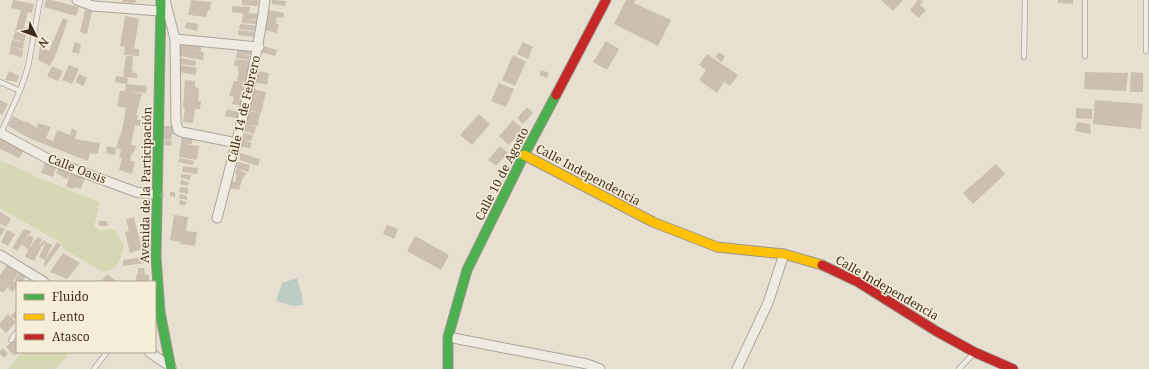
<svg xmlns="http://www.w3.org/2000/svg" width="1149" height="369" viewBox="0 0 1149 369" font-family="'Noto Serif',serif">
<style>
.green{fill:#d6d7b3}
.water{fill:#bcccc2}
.building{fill:#cbbfb2}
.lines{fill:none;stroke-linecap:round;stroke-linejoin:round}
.lane-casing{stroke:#ada599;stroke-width:6}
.street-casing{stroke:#ada599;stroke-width:11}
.fast-casing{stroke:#9c958a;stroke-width:11}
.slow-casing{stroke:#9c958a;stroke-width:11}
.jam-casing{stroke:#9c958a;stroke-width:11}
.lane{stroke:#efebe3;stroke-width:4.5}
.street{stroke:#efebe3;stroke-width:9}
.fast{stroke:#4caf50;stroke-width:9}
.slow{stroke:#ffc107;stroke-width:9}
.jam{stroke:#c62828;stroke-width:9}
.labels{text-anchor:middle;stroke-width:3;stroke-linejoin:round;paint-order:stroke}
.street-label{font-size:12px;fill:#3d2e20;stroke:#f7eed8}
</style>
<rect width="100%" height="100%" fill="#e7e0d1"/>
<g class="green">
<path d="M 0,161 L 10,164 L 39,178 L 100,202 L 94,226 L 100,230 L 115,229 L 124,247 C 119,262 120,268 103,272 L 62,248 L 63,244 L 0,208 Z"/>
<polygon points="22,352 70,352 56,369 8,369"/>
</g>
<polygon class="water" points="297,278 302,295 303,305 293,306 276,301 282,283"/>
<g class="building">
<polygon points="13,0 34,4 32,13 28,12 24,27 28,28 24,42 13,39 21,10 11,8"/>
<polygon points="46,0 52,0 79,7 76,16 44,7"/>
<polygon points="123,0 136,0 135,3 122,2"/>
<polygon points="191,0 211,2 210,10 208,10 206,17 188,15"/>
<polygon points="242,0 259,0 258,6 242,5"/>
<polygon points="272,0 286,1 285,6 272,4"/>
<polygon points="626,0 636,0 634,3 671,20 658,46 614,24"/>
<polygon points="881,0 903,0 893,11"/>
<polygon points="918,0 924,1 920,5 926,10 919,18 910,10"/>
<polygon points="1058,0 1073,0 1073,4 1058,3"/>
<polygon points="232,6 250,7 249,13 259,14 259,19 245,19 259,20 258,24 242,23 243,13 232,12"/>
<polygon points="85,10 92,11 87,34 80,32"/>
<polygon points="269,10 284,13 283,18 277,17 276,24 279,24 277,33 265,30"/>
<polygon points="125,16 139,19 134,48 130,48 139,49 139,56 124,55 125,47 120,46"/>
<polygon points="63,18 68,20 56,54 50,66 38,60 40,47 49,51"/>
<polygon points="186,22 198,24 197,31 185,28"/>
<polygon points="240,24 258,26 257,31 239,29"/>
<polygon points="238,30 256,32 256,37 238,35"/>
<polygon points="12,40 24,42 23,49 13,47 23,50 22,57 9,54"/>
<polygon points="606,41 619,49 607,70 593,62"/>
<polygon points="75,42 81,44 79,54 72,52"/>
<polygon points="181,42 201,44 201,51 191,50 204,52 203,60 179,56"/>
<polygon points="523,42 533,47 528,59 517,54"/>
<polygon points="238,46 253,48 252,55 241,54 250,56 249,60 236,58"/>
<polygon points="263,46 277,50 275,56 261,52"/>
<polygon points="719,52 725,56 722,62 715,57"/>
<polygon points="707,54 738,75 730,86 724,82 717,93 699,80 706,70 699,65"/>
<polygon points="513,55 526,62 515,86 502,80"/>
<polygon points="126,56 133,56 132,71 134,71 133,73 137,73 137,78 123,77"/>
<polygon points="181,58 196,61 195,66 180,64"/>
<polygon points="235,59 251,61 243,106 232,104 234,97 229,96 234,81 237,81 239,71 238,71 238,66 234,66"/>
<polygon points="69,65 79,69 72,84 62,80"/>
<polygon points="181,65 197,68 195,75 180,72"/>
<polygon points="52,66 63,71 58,81 47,76"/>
<polygon points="541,70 549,73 547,78 539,75"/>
<polygon points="9,71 19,76 17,82 5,80"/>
<polygon points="257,71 269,73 267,85 254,82"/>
<polygon points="1085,72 1128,73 1126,91 1084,89"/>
<polygon points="1131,72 1143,73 1143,92 1130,92"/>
<polygon points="79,74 87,78 83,86 75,82"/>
<polygon points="116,76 128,78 127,84 147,86 146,93 129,92 142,94 136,115 138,116 137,120 141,120 140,126 135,125 131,145 127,144 136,146 133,154 132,153 130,160 135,162 132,174 119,170 122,158 119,158 121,150 116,148 120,135 121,135 126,108 117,106 120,91 125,91 126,84 115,82"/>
<polygon points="185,80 195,81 195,87 199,88 198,101 201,101 200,109 195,109 193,123 183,122 185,108 183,107"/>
<polygon points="499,83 514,89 506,107 491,101"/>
<polygon points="253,89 266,92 261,113 248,110"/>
<polygon points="0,100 8,104 2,115 0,114"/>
<polygon points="1095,100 1143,104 1141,129 1093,124"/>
<polygon points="527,107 533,113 523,124 517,118"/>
<polygon points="1076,108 1092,109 1092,119 1076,118"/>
<polygon points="227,109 242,113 241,119 225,116"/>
<polygon points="248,111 260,113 258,126 249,125 256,127 254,134 244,131"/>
<polygon points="479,114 490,124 472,145 460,135"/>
<polygon points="13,116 25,122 26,121 37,128 38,123 51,127 46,138 53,141 57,130 70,135 72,128 77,131 75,139 100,143 98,153 95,154 90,153 88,161 31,139 8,126"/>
<polygon points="513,120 523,129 509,145 499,136"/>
<polygon points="1077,122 1090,124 1091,134 1075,131"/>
<polygon points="164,126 173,126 173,134 172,134 171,140 163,139"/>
<polygon points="245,133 253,135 251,141 244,140 252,143 250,148 241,147"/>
<polygon points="182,135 193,136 192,144 185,144 199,146 197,160 179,157"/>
<polygon points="1,139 24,150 19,158 0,149 0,142"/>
<polygon points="165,140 172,141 171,146 164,145"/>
<polygon points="107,146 116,148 115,155 106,153"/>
<polygon points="500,146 508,153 496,166 488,160"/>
<polygon points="240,153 260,159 258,166 240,160"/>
<polygon points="179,158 194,161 193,165 178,162"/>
<polygon points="238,162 250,165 248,172 237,169 246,173 244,177 243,177 239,190 229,188 231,181 235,182 237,175 235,174"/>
<polygon points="45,163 56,167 53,177 41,173"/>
<polygon points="996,164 1005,174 973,204 963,193"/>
<polygon points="183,166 198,168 197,174 182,172"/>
<polygon points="59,167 70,173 67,179 56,173"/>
<polygon points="70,173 85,178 81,189 74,187 74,189 66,187"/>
<polygon points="181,174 191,175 190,180 181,178"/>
<polygon points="181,180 189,182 188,186 180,184"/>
<polygon points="180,187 188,188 188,194 179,192"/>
<polygon points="170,192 175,192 175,197 170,196"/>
<polygon points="180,194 187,196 187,200 179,198"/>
<polygon points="180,200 187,202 185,206 179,204"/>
<polygon points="0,212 11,219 6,227 0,224"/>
<polygon points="174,215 188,217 186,231 197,232 195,246 180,244 181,242 170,240"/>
<polygon points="134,217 142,249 130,253 125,232 129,231 126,219"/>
<polygon points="99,221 107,221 108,226 99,226"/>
<polygon points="387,225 398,229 394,239 383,234"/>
<polygon points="0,226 5,229 0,237"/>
<polygon points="24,229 31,231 17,251 12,248"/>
<polygon points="7,230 15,234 8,246 1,242"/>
<polygon points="29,235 34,238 29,249 35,240 38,237 42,239 39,246 44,240 46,242 41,247 34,261 25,257 28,250 22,244"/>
<polygon points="415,236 449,255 441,270 407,251"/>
<polygon points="46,242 52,245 45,260 57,242 61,245 45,267 44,263 45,260 39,257"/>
<polygon points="63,253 80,263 67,279 50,272"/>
<polygon points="143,257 144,263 123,266 123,260"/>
<polygon points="8,264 19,271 13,281 17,283 17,285 13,292 8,288 10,284 3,293 0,291 0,275"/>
<polygon points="138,268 144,268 145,275 149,275 149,281 136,281 136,275 138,275"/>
<polygon points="19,272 26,276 22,282 19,282 15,279"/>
<polygon points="107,274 116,281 115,282 101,282"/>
<polygon points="17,309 17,321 11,316"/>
<polygon points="8,314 16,322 6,333 0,327 0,323"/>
<polygon points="14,340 17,343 17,352 18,352 14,356 6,347"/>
<polygon points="3,348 8,354 4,358 0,354 0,351"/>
</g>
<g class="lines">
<defs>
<g id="lane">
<polyline points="1146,51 1146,0"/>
<polyline points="1085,56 1085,0"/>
<polyline points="1024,57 1025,0"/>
<polyline points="0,82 20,91"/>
<polyline points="1,133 21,88 28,67 40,0"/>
<polyline points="11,340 17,332"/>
<polyline points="94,369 107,352"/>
<polyline points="959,369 974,353"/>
</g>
<g id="street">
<polyline points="77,0 93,6 160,11"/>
<polyline points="165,0 175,39 176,123 178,130 182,132 237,143"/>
<polyline points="175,39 259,47"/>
<polyline points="0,133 52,161 136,192 158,195"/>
<path d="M 217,218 C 236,146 255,74 265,0"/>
<polyline points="0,255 44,282"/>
<polyline points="448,337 587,364 600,369"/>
<polyline points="149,352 171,367"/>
<polyline points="737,369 768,303 784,254"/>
</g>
<g id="fast">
<polyline points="161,0 156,257 160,312 171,369"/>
<polyline points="448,369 448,337 467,270 524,155 556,95"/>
</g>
<polyline id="slow" points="524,155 653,222 717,247 784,254 822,265"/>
<g id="jam">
<polyline points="556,95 606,0"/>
<polyline points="822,265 858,282 936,331 974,352 1013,369"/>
</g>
</defs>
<use href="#lane" class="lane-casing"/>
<use href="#street" class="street-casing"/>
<use href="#fast" class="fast-casing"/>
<use href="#slow" class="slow-casing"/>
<use href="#jam" class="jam-casing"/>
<use href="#lane" class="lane"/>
<use href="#street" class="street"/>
<use href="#fast" class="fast"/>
<use href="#slow" class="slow"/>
<use href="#jam" class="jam"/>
</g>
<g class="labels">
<g class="street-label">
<text transform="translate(244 109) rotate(-77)" y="4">Calle 14 de Febrero</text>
<text transform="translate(77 169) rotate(21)" y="4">Calle Oasis</text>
<text transform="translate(502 174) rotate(-63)" y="4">Calle 10 de Agosto</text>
<text transform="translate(588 175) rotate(28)" y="4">Calle Independencia</text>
<text transform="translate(146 185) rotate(-89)" y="4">Avenida de la Participación</text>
<text transform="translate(887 288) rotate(30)" y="4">Calle Independencia</text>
</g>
</g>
<rect x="16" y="281" width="140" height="72" fill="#f7eed8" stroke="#ada18e"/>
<rect x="24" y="294" width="20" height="6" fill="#4caf50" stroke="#ada18e"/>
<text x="52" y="301" font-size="12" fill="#3d2e20">Fluido</text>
<rect x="24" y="314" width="20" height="6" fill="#ffc107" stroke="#ada18e"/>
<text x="52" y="321" font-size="12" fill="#3d2e20">Lento</text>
<rect x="24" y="334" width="20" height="6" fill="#c62828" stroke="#ada18e"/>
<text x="52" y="341" font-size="12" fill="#3d2e20">Atasco</text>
<g transform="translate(36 36) rotate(132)" stroke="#f7eed8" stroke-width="3" paint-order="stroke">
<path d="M0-3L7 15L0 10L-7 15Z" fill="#3d2e20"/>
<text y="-6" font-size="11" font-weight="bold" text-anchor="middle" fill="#3d2e20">N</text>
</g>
</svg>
